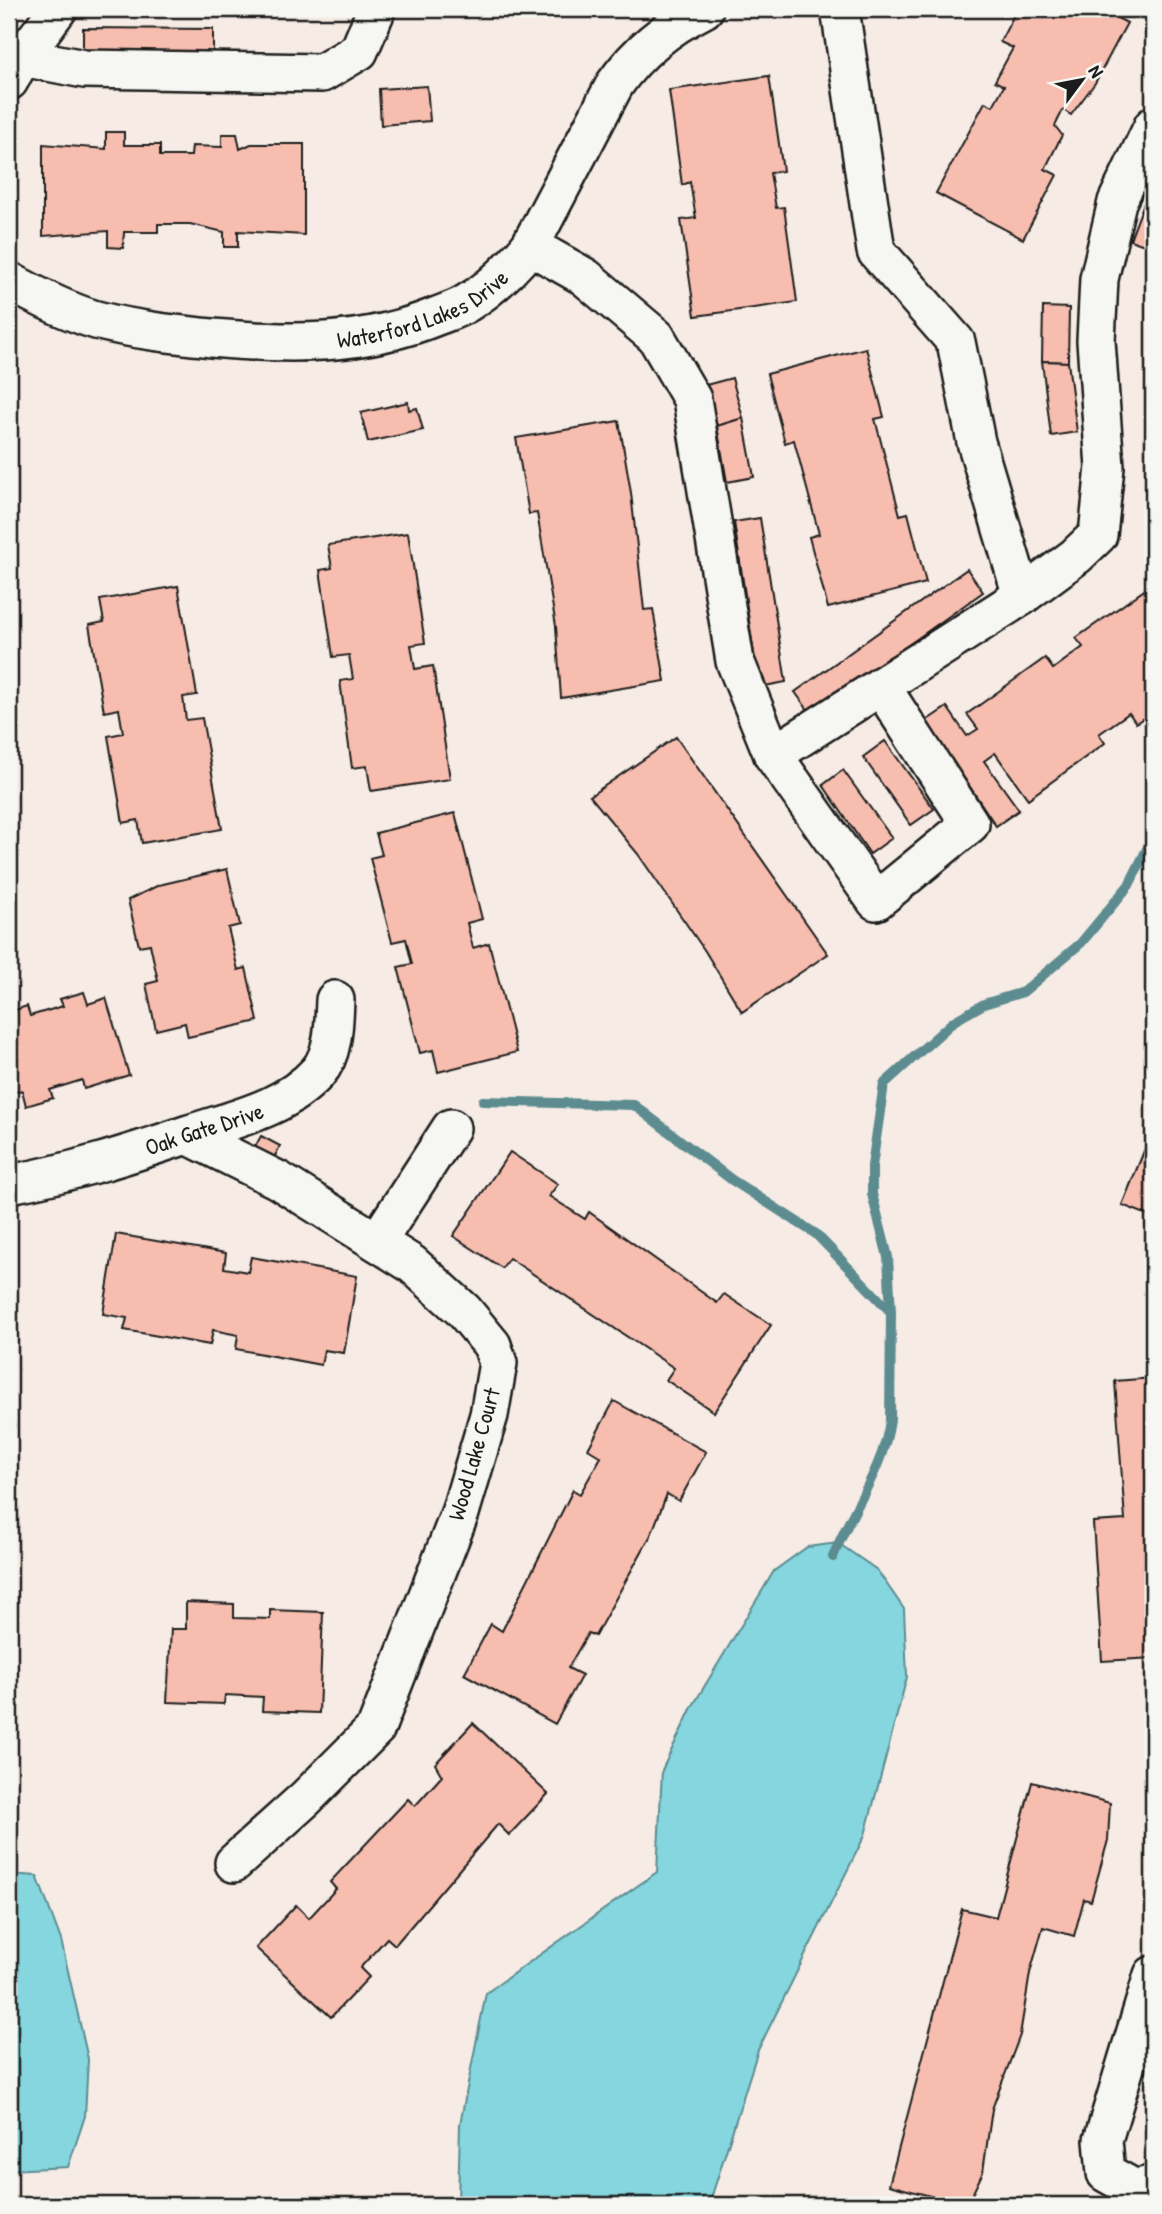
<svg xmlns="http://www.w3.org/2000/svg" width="1162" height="2214" viewBox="0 0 1162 2214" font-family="'Patrick Hand',sans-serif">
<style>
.water{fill:#85d6de;stroke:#5b8c90;stroke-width:2}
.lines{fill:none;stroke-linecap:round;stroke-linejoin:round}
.stream{stroke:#5b8c90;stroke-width:10}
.building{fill:#f7beaf;stroke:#1c1c1c;stroke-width:2}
.minor-casing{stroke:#1c1c1c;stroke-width:42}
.minor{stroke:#f6f6f2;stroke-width:37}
.labels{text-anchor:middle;stroke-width:5;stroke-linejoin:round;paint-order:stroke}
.street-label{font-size:23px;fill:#1c1c1c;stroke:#f6f6f2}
</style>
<rect width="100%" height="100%" fill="#f6ebe5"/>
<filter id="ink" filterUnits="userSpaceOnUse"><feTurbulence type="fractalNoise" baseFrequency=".0143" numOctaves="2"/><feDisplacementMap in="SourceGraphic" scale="14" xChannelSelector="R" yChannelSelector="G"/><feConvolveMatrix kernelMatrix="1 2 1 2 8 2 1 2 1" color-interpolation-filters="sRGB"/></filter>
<g filter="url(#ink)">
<g class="water">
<polygon points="838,1543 877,1570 904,1609 907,1677 865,1835 758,2050 709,2205 458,2205 460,2124 486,1993 657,1872 662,1770 692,1707 774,1571 807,1547"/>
<polygon points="9,1874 37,1876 61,1940 88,2059 85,2116 68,2167 9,2170"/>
</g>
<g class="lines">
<g class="stream">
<polyline points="483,1101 634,1105 732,1180 816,1234 891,1312"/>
<path d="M 833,1557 C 850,1512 884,1469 890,1420 L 891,1312 L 888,1257 L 872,1194 L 872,1166 L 884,1084 L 954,1021 L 984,1004 L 1023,992 L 1081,943 L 1129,885 L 1153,837"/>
</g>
</g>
<g class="building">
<polygon points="1017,9 1100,9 1127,23 1095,83 1071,115 1063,110 1055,126 1062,135 1045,169 1057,175 1023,239 936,193 985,102 993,106 1004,86 995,81 1013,48 1000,42"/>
<polygon points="83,28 213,29 213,57 83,56"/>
<polygon points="769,76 783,171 770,173 776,208 784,207 797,302 695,316 681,220 696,218 690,182 682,185 669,90"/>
<polygon points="427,86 430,121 381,125 379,89"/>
<polygon points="106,132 124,132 124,145 160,145 160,156 191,156 192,146 222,147 222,134 237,134 240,149 251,144 304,144 304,235 238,231 238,247 224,247 224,232 190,224 158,224 158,232 124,232 123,248 108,247 108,231 43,236 43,144 106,149"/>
<polygon points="1153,179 1153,248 1130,240"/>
<polygon points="1043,307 1069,308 1068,362 1042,361"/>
<polygon points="866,348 884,417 875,419 900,515 908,513 926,583 828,608 809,537 819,534 794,440 785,443 767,374"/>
<polygon points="1042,361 1068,362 1077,432 1051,436"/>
<polygon points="732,378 743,418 717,426 706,385"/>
<polygon points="408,402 409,410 417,408 423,430 368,442 361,413"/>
<polygon points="743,418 754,477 727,482 717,426"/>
<polygon points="619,421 631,493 644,610 653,609 665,681 561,698 556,626 537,513 529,514 516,438"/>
<polygon points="760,518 786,682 759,687 734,522"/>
<polygon points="408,533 425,643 411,645 415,669 433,666 450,779 371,791 367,766 352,768 340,681 353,679 349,655 333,657 320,570 332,568 328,545"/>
<polygon points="967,569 983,592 811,714 795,692"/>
<polygon points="1153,584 1153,711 1136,723 1129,713 1099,734 1105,743 1028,799 995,753 984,761 1019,810 996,826 926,721 947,707 967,736 978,729 967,714 1045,658 1053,669 1083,647 1076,638"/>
<polygon points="178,586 197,695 183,697 186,720 202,718 222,829 142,843 138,820 123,823 108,736 123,733 119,709 104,712 89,625 104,622 100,600"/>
<polygon points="676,737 828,954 742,1012 705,951 638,854 590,796"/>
<polygon points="885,741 934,809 911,825 863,757"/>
<polygon points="843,770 892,838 870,854 823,785"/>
<polygon points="455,813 482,919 467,923 473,948 489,943 517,1052 438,1072 433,1050 420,1053 398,967 412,964 406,939 392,942 370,858 382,855 376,833"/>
<polygon points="227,869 240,925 228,928 238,970 246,968 258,1021 188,1037 185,1023 156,1030 146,984 158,981 150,944 139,946 128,900 159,885"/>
<polygon points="84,992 88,1004 106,998 129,1075 84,1089 82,1080 50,1090 53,1098 26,1106 22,1090 9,1094 9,1012 27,1006 30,1016 63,1006 60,999"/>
<polygon points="1153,1129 1153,1217 1122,1205"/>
<polygon points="261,1136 280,1146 274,1158 255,1147"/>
<polygon points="510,1152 558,1184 549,1196 585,1219 589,1212 717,1303 724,1294 771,1325 714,1412 666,1380 674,1368 509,1258 502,1268 453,1236"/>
<polygon points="116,1234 226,1253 224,1268 248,1272 251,1257 357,1276 344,1353 324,1350 321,1365 236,1349 238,1335 213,1330 210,1345 124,1330 127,1318 103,1314"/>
<polygon points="1153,1378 1153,1658 1102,1661 1093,1522 1125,1520 1115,1381"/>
<polygon points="614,1401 706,1452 679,1501 667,1494 651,1535 595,1636 588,1633 568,1668 582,1675 555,1724 464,1674 491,1624 502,1631 573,1490 580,1494 601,1457 588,1449"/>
<polygon points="186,1602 234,1604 234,1618 270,1619 270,1610 323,1612 319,1713 262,1711 263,1697 225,1695 224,1704 167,1702 171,1629 186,1629"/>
<polygon points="473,1723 548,1794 509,1835 498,1824 395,1945 387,1938 360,1968 369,1977 331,2017 256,1948 296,1905 309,1918 336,1889 330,1882 408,1799 415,1806 442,1776 435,1764"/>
<polygon points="1032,1782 1110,1803 1108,1840 1091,1901 1084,1899 1074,1936 1043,1927 1030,1973 1020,2035 992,2109 983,2172 967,2205 964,2205 889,2185 962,1909 996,1917"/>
</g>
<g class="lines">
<defs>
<g id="minor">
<polyline points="840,9 876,251 956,342 976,442 1022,596"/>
<polyline points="22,57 84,69 322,73 359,51 375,13 375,9"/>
<polyline points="9,81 22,57 58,9"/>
<polyline points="530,246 585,277 656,337 692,399 735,661 773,755 876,901 970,824 881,686"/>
<path id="s1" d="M 9,281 C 36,296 66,311 96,320 C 134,330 173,334 212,338 C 290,345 364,346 437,316 C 447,312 458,309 467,303 C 491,289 512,268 530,246 L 615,84 C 638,51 668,27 704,9"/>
<polyline points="773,755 1022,596 1076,556 1098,535 1105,467 1096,341 1099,279 1117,202 1153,126"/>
<polyline points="187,1135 278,1180 412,1264 464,1311 492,1345 498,1363 489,1415 460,1513 376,1728 306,1798 234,1863"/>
<path id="s2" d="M 9,1184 C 71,1173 130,1154 189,1134 C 234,1119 285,1109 318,1072 C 334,1054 334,1022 335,1000"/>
<polyline points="377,1242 451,1128"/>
<polyline points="1153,1975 1103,2140 1106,2173 1135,2189 1153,2184"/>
</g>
</defs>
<use href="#minor" class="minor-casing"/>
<use href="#minor" class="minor"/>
</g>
</g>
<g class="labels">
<g class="street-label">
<text dy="8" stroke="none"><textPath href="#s1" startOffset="430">Waterford Lakes Drive</textPath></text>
<text dy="8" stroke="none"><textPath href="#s2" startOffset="203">Oak Gate Drive</textPath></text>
<text transform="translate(474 1454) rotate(-74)" y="8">Wood Lake Court</text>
</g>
</g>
<rect width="1162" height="2214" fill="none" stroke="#f6f6f2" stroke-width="35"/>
<rect x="18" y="18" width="1127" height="2179" fill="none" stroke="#1c1c1c" stroke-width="2.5" filter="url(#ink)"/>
<g transform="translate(1082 80) rotate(58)" stroke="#f6f6f2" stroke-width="5" paint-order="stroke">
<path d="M0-5L12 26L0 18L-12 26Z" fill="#1c1c1c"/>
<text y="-10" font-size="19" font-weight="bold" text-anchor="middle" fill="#1c1c1c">N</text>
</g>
</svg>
